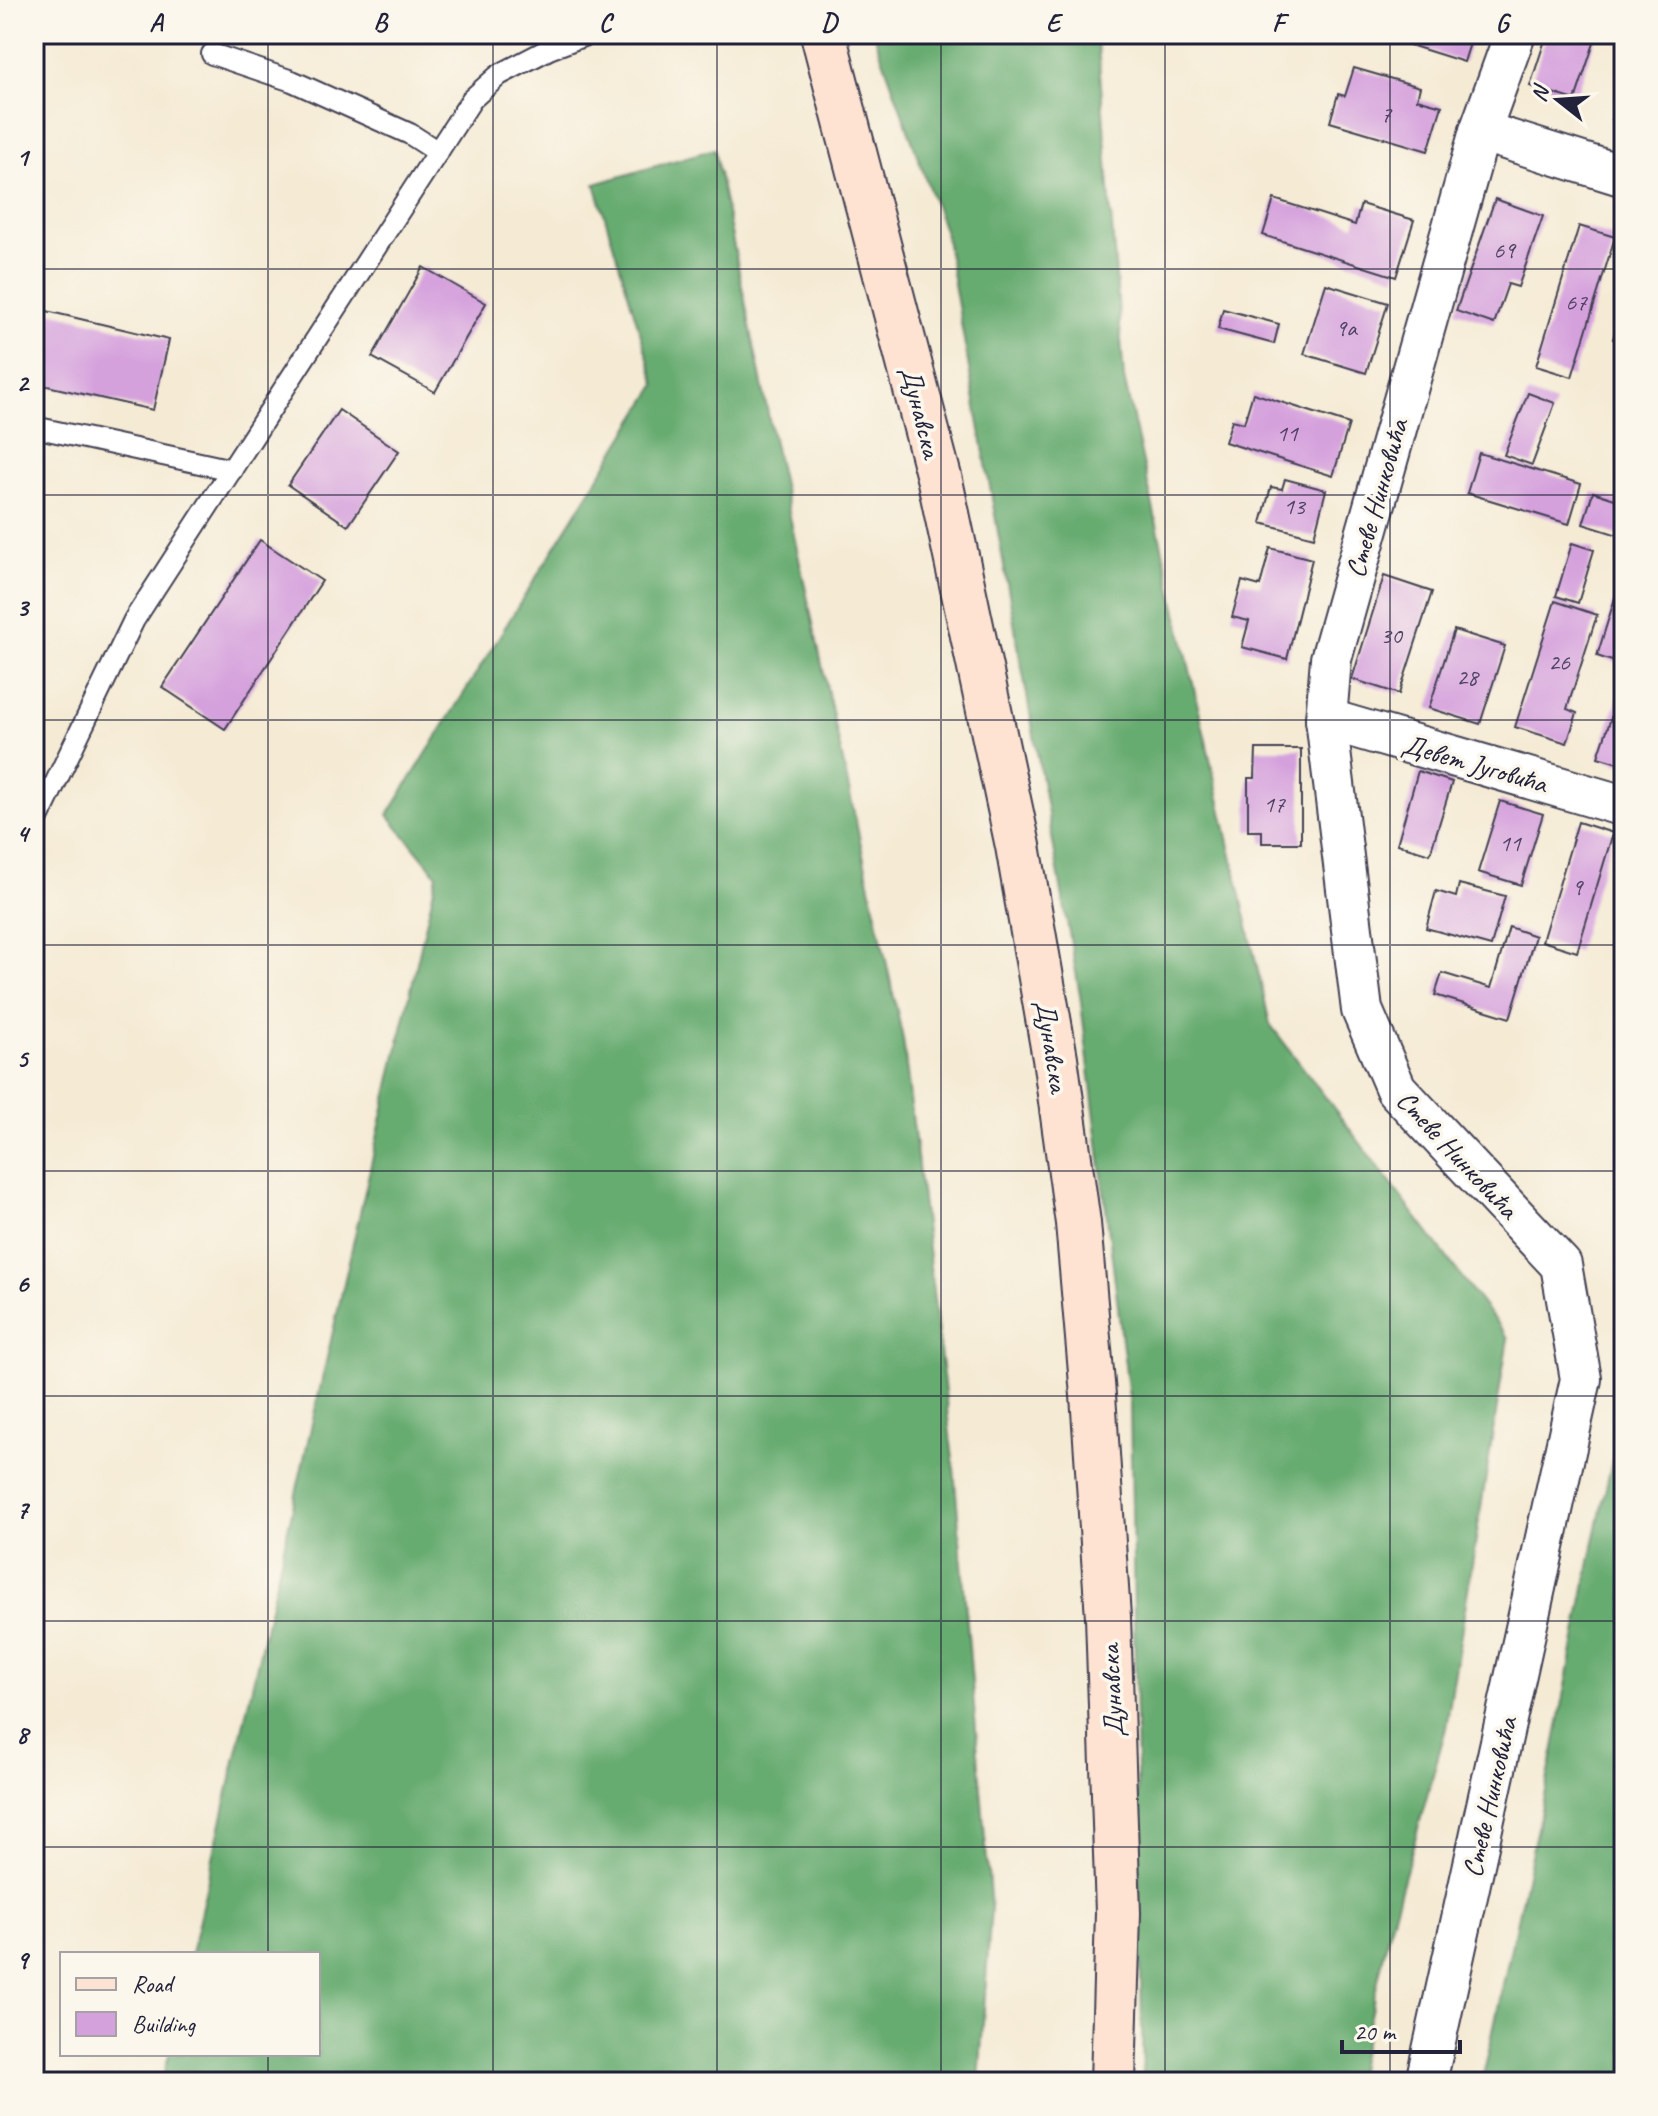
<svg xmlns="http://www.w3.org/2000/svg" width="1658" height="2116" viewBox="0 0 1658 2116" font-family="Caveat,sans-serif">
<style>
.forest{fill:#66ab6f;stroke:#465;stroke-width:2}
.building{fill:#d5a1dd}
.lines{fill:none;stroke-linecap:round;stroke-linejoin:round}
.service-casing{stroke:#424052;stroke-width:24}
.minor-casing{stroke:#424052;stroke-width:44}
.secondary-casing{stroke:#424052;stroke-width:48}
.service{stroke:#fff;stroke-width:20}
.minor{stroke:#fff;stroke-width:40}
.secondary{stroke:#fee3d2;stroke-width:44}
.grid{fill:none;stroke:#22223b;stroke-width:2;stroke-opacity:0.55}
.labels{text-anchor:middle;stroke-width:7;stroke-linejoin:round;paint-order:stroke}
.number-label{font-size:24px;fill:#4f4264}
.street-label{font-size:28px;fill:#22223b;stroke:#fbf7ec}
.neatline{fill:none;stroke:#22223b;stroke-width:3}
.grid-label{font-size:26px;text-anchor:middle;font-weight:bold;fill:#22223b}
</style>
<rect width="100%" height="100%" fill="#fbf7ec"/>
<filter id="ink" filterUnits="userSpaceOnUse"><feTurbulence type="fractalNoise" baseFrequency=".0125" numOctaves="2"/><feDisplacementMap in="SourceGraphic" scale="16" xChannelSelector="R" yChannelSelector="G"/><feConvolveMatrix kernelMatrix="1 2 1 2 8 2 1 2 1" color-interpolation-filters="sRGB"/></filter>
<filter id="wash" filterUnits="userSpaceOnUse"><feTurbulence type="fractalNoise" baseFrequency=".006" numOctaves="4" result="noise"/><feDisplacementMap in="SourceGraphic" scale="32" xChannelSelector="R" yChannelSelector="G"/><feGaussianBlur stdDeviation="1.8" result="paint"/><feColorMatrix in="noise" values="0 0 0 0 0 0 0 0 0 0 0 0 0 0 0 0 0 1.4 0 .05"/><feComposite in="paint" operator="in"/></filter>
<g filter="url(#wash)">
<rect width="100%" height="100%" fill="#f5ebd5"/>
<g class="forest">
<polygon points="874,34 1097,34 1124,378 1270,1024 1508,1338 1446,1728 1388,1936 1355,2082 1143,2082 1130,1406 1080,995 945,233"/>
<polygon points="714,149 774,443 903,1039 954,1468 991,1908 979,2082 162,2082 169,2054 318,2054 318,1954 191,1954 437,875 388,815 656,385 595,184"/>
<polygon points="1624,1408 1624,2082 1482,2082 1551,1763 1594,1541"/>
</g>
<g id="blocks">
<g class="building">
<polygon points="1393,34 1473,34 1464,62 1391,39"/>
<polygon points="1547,34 1597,34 1575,100 1530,86"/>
<polygon points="1354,68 1420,87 1417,99 1442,106 1428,151 1330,122 1338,94 1345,96"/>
<polygon points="1623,84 1624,84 1624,123 1612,119"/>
<polygon points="1274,199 1355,225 1361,204 1414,220 1396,277 1263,235"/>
<polygon points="1495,199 1543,216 1518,287 1508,284 1494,324 1456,311"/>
<polygon points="1579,226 1615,237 1572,377 1536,366"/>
<polygon points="423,267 486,303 435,392 372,357"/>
<polygon points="1326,284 1388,303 1366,373 1304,354"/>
<polygon points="1623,304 1624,304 1624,342 1613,339"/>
<polygon points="34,308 169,340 153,410 34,383"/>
<polygon points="1223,309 1279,324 1274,344 1218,329"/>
<polygon points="1253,393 1349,424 1333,476 1225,442 1232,420 1244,423"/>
<polygon points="1528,393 1555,403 1532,465 1504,455"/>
<polygon points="339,410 399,451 348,526 288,485"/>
<polygon points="1479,453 1581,484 1569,524 1467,493"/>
<polygon points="1285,479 1326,490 1314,537 1261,523 1271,487 1282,489"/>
<polygon points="1593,492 1624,502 1624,537 1583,524"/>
<polygon points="260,540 322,581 225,729 162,687"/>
<polygon points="1572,543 1594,550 1578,603 1556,596"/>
<polygon points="1270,548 1312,559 1287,659 1242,647 1249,621 1232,617 1242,581 1260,586"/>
<polygon points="1623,572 1624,655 1621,664 1597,656"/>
<polygon points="1384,576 1432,592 1399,694 1352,679"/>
<polygon points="1555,601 1597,615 1567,709 1577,713 1567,743 1515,727"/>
<polygon points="1454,630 1505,646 1480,724 1429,708"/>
<polygon points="1624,679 1624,765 1598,757"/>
<polygon points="1256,749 1301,749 1301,843 1262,843 1262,831 1248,831 1248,778 1255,778"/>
<polygon points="1418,771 1452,782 1430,854 1397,844"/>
<polygon points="1500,801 1543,814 1521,885 1478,872"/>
<polygon points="1578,822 1613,833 1577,952 1542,941"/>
<polygon points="1459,884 1505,896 1491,946 1426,928 1436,891 1456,897"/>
<polygon points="1623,916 1624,916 1624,943 1616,941"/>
<polygon points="1509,927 1535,936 1510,1018 1435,995 1442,973 1491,988"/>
<polygon points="1623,981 1624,981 1624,1003 1617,1001"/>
</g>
</g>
</g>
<g filter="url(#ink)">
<use href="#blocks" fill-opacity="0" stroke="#424052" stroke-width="2"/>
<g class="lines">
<defs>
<g id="service">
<polyline points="212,54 292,81 410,134 438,152"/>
<polyline points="34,427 232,470"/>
<polyline points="34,827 134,620 472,99 499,75 549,49 588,34"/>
</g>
<g id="minor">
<polyline points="1480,131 1624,176"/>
<polyline points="1326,719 1624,806"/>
<polyline points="1426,2082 1581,1379 1561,1265 1396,1089 1362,1010 1326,719 1331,659 1480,131 1515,34"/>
</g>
<polyline id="secondary" points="823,34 940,481 1018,846 1055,1058 1078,1223 1093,1395 1108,1617 1118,1913 1113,2082"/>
</defs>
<use href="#service" class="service-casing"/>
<use href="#minor" class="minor-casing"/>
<use href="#secondary" class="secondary-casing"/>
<use href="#service" class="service"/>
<use href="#minor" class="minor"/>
<use href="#secondary" class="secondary"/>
</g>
</g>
<path class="grid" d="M 268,34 L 268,1954M 493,34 L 493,2082M 717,34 L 717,2082M 941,34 L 941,2082M 1165,34 L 1165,2082M 1390,34 L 1390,2082M 34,269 L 1624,269M 34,495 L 1624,495M 34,720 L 1624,720M 34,945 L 1624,945M 34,1171 L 1624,1171M 34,1396 L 1624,1396M 34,1621 L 1624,1621M 34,1847 L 1624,1847M 268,2054 L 268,2082"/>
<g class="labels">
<g class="number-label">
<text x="1386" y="122">7</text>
<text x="1504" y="258">69</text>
<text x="1576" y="310">67</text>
<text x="1346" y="336">9a</text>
<text x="1287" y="441">11</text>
<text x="1294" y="514">13</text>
<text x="1391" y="643">30</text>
<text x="1559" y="670">26</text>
<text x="1467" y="685">28</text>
<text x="1274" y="812">17</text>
<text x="1510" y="851">11</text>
<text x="1577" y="895">9</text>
</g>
<g class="street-label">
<text transform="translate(922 412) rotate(76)" y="10">Дунавска</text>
<text transform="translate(1376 498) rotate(-74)" y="10">Стеве Нинковића</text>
<text transform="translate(1475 763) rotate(16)" y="10">Девет Југовића</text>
<text transform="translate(1053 1046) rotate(81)" y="10">Дунавска</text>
<text transform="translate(1458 1154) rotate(47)" y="10">Стеве Нинковића</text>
<text transform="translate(1111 1691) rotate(-93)" y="10">Дунавска</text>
<text transform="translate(1489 1797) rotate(-77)" y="10">Стеве Нинковића</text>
</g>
</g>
<rect width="1658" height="2116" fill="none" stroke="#fbf7ec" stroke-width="88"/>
<rect x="60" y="1952" width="260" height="104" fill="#fbf7ec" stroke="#a4a2a5" stroke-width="2"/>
<rect x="76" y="1978" width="40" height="12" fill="#fee3d2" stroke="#a4a2a5" stroke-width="2"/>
<text x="132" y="1992" font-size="24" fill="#22223b">Road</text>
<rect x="76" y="2012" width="40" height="24" fill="#d5a1dd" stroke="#a4a2a5" stroke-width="2"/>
<text x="132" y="2032" font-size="24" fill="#22223b">Building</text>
<g transform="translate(1558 100) rotate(287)" stroke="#fbf7ec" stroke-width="6" paint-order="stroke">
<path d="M0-6L14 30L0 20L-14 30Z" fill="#22223b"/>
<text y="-12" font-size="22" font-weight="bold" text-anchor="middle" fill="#22223b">N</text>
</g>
<path d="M1342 2040v12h118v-12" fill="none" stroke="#22223b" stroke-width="4"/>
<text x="1354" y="2040" font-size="24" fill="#22223b" stroke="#fbf7ec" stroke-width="6" paint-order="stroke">20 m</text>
<rect x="44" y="44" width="1570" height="2028" class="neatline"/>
<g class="grid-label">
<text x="156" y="31">A</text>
<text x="380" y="31">B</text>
<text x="605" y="31">C</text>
<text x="829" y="31">D</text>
<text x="1053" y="31">E</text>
<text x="1278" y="31">F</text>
<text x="1502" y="31">G</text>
<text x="22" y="166">1</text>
<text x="22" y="391">2</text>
<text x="22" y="616">3</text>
<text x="22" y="842">4</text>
<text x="22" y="1067">5</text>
<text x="22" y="1292">6</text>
<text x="22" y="1518">7</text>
<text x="22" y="1743">8</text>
<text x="22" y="1968">9</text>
</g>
</svg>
